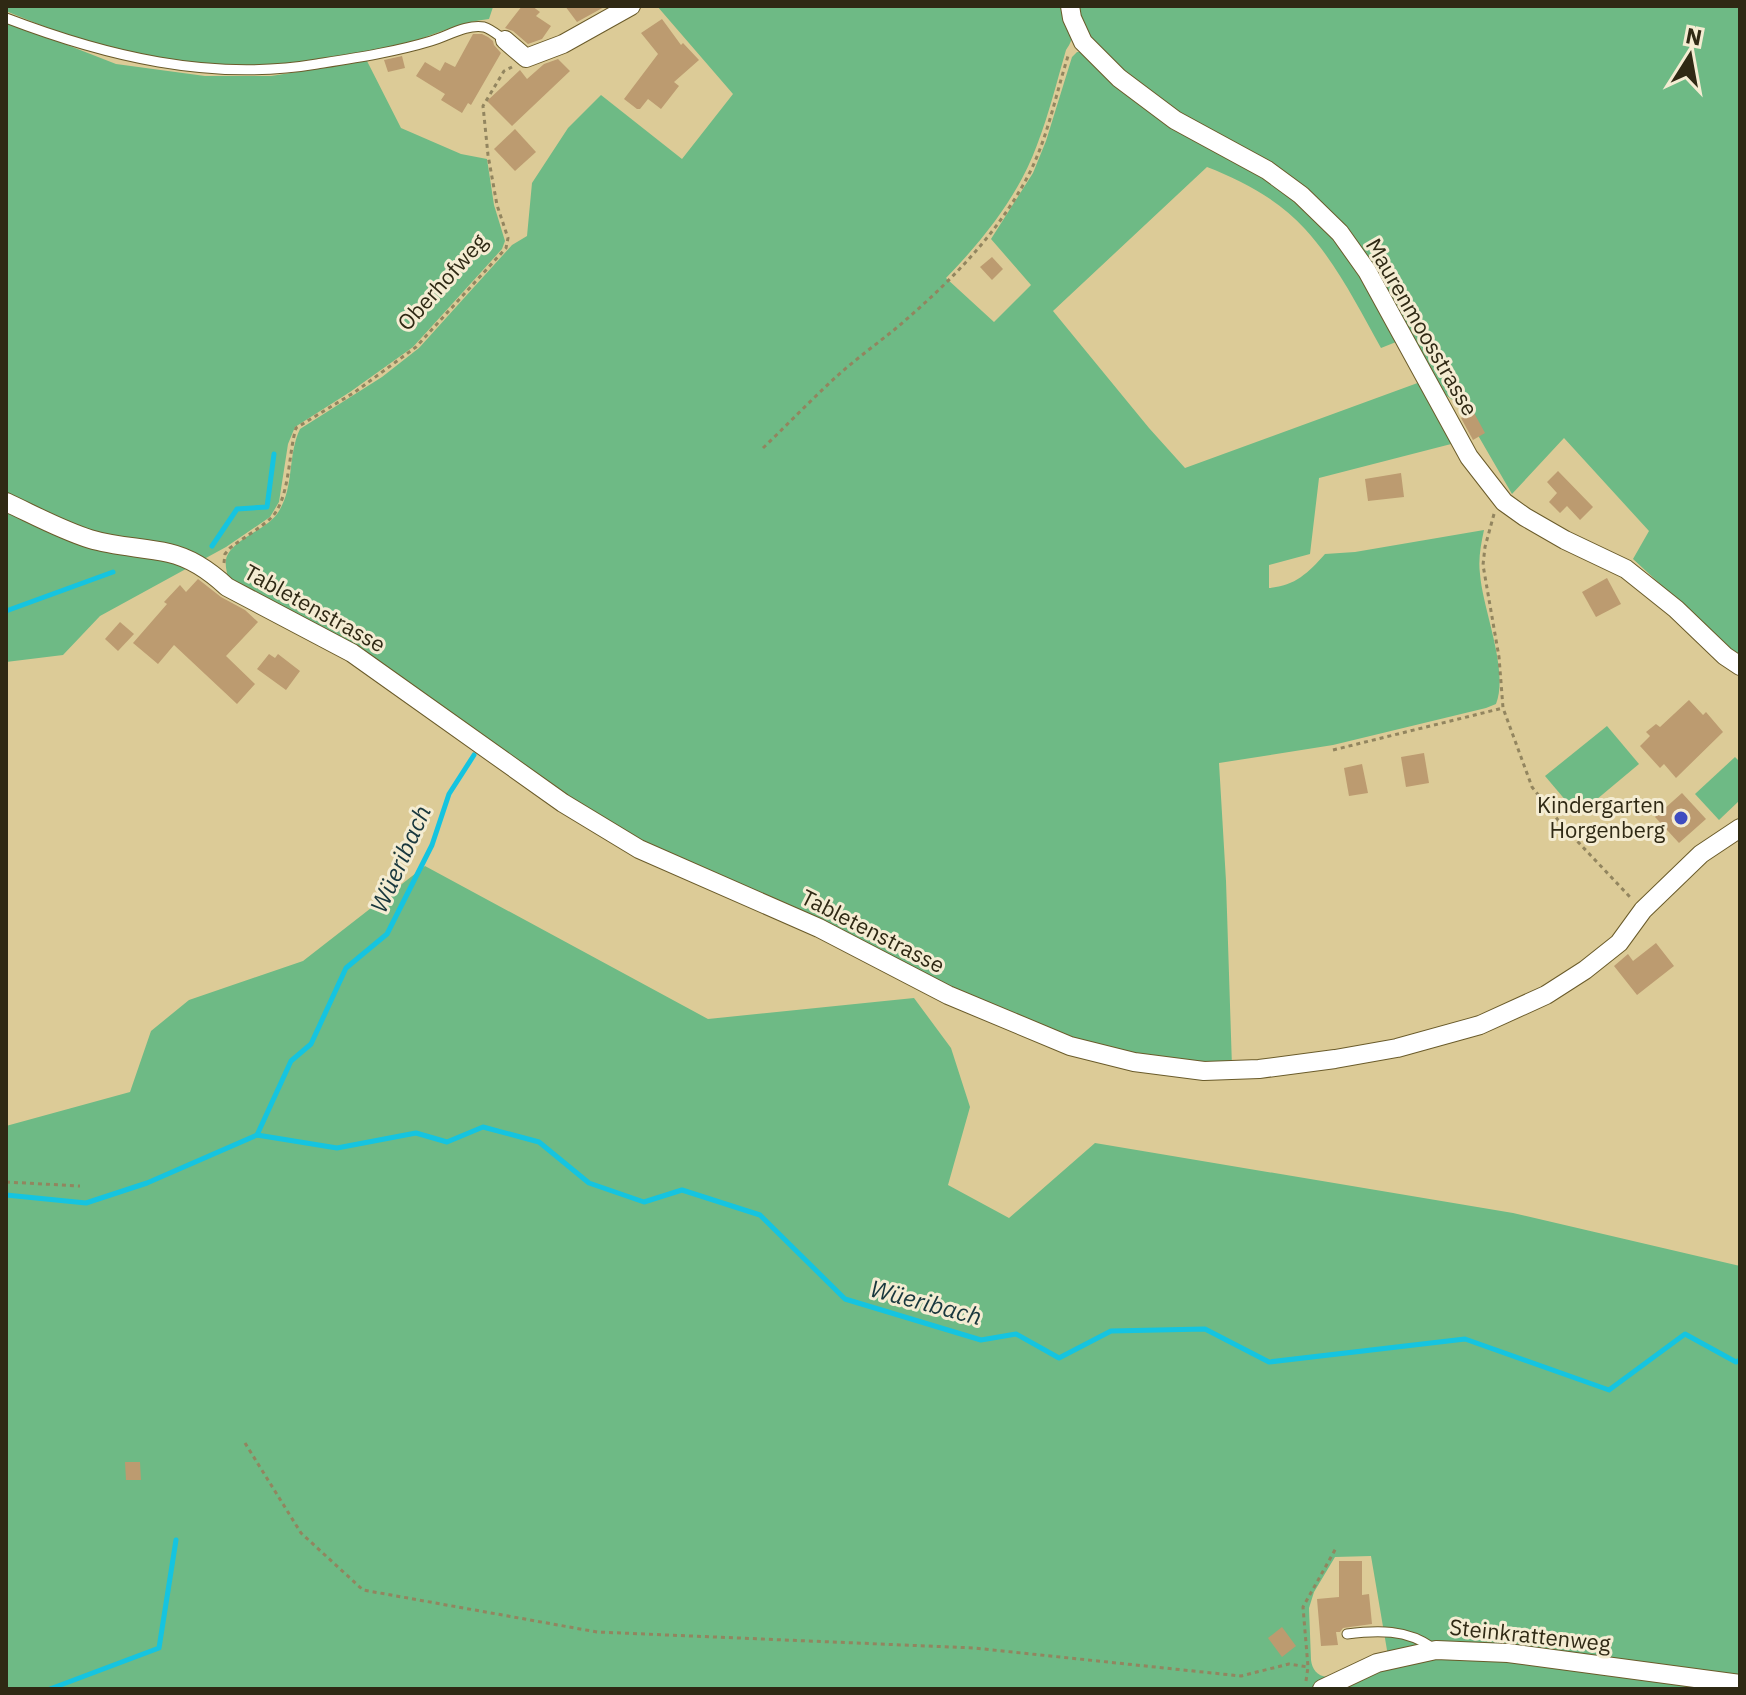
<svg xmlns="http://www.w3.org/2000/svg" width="1746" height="1695" viewBox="0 0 1746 1695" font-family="'IBM Plex Sans',sans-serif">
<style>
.green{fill:#6eba85;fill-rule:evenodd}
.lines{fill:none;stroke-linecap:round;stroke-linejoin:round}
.stream{stroke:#15c4e0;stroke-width:5}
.building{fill:#bc9b70}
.service-casing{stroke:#6a5b2a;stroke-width:11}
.minor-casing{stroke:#6a5b2a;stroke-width:20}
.path{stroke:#92855f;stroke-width:3;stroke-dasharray:4 4;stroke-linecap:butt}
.service{stroke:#fff;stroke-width:9}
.minor{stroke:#fff;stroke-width:18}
.poi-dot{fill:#3f4cc0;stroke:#f4ecd2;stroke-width:3}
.labels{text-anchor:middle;stroke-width:6;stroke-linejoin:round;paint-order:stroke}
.street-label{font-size:22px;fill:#2f2914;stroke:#f4ecd2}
.poi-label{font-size:22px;fill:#2f2914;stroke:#f4ecd2;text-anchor:end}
.water-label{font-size:24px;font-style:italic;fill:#18373d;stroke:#f4ecd2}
</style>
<rect width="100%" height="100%" fill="#dccb97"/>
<g class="green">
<path d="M 6,6 L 489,6 L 493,7 L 489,19 C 460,22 440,33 413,41 C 391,47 369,51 347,55 C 320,61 289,65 262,67 C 238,68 212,65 188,62 C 122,54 67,37 6,11 Z"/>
<path d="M 657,6 L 1065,6 C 1070,23 1078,34 1066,50 C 1057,81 1049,114 1037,145 C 1019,195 983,240 946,278 L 994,322 L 1031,285 L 991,239 L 1033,173 L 1046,141 L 1072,57 L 1077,52 L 1086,52 L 1282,186 L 1336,236 L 1401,340 L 1381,348 C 1358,307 1337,264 1305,229 C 1279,200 1243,181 1207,167 L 1053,311 L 1149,428 L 1185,468 L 1423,381 L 1455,443 L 1319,478 L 1310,554 L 1269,565 L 1269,588 C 1295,586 1308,573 1325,554 L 1355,552 L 1484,530 C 1481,544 1478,559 1480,574 C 1483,611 1509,670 1496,704 L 1486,708 L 1333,745 L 1219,763 L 1226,881 L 1232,1067 L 1168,1064 L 1057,1037 L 642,844 L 228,578 C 227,572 225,566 226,560 C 229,541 266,530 277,514 C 295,489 287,456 300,429 L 382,377 L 419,348 L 512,245 L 527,236 L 532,183 L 568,128 L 601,95 L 682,159 L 733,94 Z"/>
<polygon points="1073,6 1740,6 1740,658 1633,559 1649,531 1564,438 1512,494 1461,406 1436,388 1331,218 1185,120 1094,47"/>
<polygon points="6,21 116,64 205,76 271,76 367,61 401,128 461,154 487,159 494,205 505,241 502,249 413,347 350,392 295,427 288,444 279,502 270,517 226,547 100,616 63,655 6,662"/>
<polygon points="1607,726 1639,764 1578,815 1545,776"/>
<polygon points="1735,757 1740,762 1740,800 1719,820 1695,794"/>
<path d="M 425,866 L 708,1019 L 914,998 L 951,1048 L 970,1107 L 948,1185 L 1009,1218 L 1095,1143 L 1513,1213 L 1740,1266 L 1740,1689 L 6,1689 L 6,1126 L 130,1092 L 151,1031 L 189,1000 L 303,961 ZM 1371,1556 L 1388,1656 C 1375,1661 1339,1678 1327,1677 C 1317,1676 1312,1669 1311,1660 L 1309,1608 L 1314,1592 L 1335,1557 Z"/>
</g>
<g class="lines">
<g class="stream">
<polyline points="212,546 237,509 267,507 274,454"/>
<polyline points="6,611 113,572"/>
<polyline points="257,1135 291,1061 311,1044 346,968 387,934 432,845 449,794 474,755"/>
<polyline points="6,1195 86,1203 147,1183 257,1135 337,1148 416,1133 447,1142 483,1127 539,1142 589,1183 644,1202 682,1190 760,1215 845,1299 981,1340 1016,1334 1059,1358 1111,1331 1205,1329 1269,1362 1465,1339 1609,1390 1685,1334 1736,1362 1740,1360"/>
<polyline points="50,1689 159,1648 176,1540"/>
</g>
</g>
<g class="building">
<polygon points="522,6 532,6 540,12 536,16 551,26 542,39 528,44 513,31 505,28"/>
<polygon points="565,6 606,6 577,22"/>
<polygon points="662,19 681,45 683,43 699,60 674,82 679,86 661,109 648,99 640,109 637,109 624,99 658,54 641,33"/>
<polygon points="473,34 482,34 488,37 493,41 494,45 501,53 471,105 468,103 462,113 441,100 445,94 416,76 425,62 440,71 445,62 455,67"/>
<polygon points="402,56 405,68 388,72 384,60"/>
<polygon points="558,59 570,71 512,126 487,101 520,70 527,79 544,64"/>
<polygon points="515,129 536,152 515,171 494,149"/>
<polygon points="992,257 1003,269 992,280 980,267"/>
<polygon points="1473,411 1485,433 1473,440 1461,418"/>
<polygon points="1558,471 1593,507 1580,520 1567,506 1560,513 1549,502 1557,493 1547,482"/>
<polygon points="1401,473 1404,497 1368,501 1365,479"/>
<polygon points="1607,578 1621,604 1596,617 1582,592"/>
<polygon points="198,579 221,597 245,610 258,622 226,656 255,684 237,704 174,645 158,664 133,643 167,604 164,602 180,585 186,592"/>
<polygon points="120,622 134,634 118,651 105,639"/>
<polygon points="269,654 275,658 278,654 300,671 286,690 257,669"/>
<polygon points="1689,700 1703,715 1706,712 1723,732 1676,778 1664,764 1660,768 1640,746 1650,736 1646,732 1656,724 1660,727"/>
<polygon points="1424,753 1429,783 1406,787 1401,757"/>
<polygon points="1362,764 1368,793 1349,796 1344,768"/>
<polygon points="1682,793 1706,819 1679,843 1655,817"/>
<polygon points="1656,943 1674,966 1637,995 1614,966 1628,954 1633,961"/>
<polygon points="125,1462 140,1462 141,1480 126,1480"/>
<polygon points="1339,1561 1362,1561 1362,1595 1369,1594 1372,1624 1343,1628 1340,1632 1336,1632 1338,1645 1321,1646 1317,1599 1339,1597"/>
<polygon points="1282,1627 1296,1646 1282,1657 1268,1638"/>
</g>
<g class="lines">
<defs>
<g id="service">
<path d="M 6,18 C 105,56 211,82 317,64 C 355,58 395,52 431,41 C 448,36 466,24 484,27 C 491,29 499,36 505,40"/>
<path d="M 1347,1634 C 1377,1630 1407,1629 1433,1648"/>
</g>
<g id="minor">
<polyline points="1070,6 1072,18 1083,42 1119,78 1175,120 1267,170 1301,195 1340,233 1367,271 1469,457 1504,502 1525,517 1565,540 1626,569 1676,609 1725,656 1740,666"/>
<polyline points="505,40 526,58 563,44 631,6"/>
<path d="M 6,502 C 34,515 61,530 90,539 C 116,547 143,547 169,553 C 191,558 211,572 227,587 L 352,653 L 563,803 L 639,849 L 819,928 L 948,995 L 1070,1046 L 1134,1062 L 1204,1071 L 1259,1069 L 1335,1059 L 1397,1048 L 1480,1025 L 1546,995 L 1585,970 L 1619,943 L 1643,910 L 1701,854 L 1740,828"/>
<polyline points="1322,1689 1377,1663 1436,1650 1508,1653 1740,1684"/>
</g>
</defs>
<use href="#service" class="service-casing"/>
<use href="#minor" class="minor-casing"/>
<g class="path">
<path d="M 763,448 C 788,424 812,399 837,376 C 855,360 875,345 894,330 C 947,285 997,236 1029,174 C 1048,137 1056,93 1069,53"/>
<polyline points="1494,514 1485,547 1483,565 1499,657 1503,708 1532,787 1562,825 1630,897"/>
<path d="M 224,563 L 225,554 L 230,548 C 243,538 259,529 271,518 C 290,499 288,455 296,428 L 355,392 L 416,347 L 506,248 L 508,238 L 497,205 L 488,155 L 483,106 L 504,71 L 512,67"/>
<polyline points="1333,750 1503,708"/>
<polyline points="6,1182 80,1186"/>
<polyline points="245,1443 301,1533 363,1590 597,1632 974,1648 1241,1676 1289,1664 1308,1667"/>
<polyline points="1306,1681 1308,1667 1303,1607 1336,1548"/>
</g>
<use href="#service" class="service"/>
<use href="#minor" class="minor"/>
</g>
<circle class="poi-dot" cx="1681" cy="818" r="8"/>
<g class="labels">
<g class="street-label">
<text transform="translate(442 282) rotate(-48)" y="8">Oberhofweg</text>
<text transform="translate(1422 327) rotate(60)" y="8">Maurenmoosstrasse</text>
<text transform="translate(315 608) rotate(29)" y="8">Tabletenstrasse</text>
<text transform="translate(873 931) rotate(27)" y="8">Tabletenstrasse</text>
<text transform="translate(1530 1635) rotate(6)" y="8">Steinkrattenweg</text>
</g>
<g class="poi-label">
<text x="1665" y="813">Kindergarten<tspan x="1665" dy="25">Horgenberg</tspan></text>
</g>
<g class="water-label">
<text transform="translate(401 859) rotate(-66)" y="8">Wüeribach</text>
<text transform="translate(926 1303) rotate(15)" y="8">Wüeribach</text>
</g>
</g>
<rect width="1746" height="1695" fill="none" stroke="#2f2914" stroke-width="16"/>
<g transform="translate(1690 56) rotate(11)" stroke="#f4ecd2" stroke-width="6" paint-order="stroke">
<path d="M0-6L14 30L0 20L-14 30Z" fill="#2f2914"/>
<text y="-12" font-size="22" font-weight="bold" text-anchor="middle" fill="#2f2914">N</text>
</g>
</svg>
